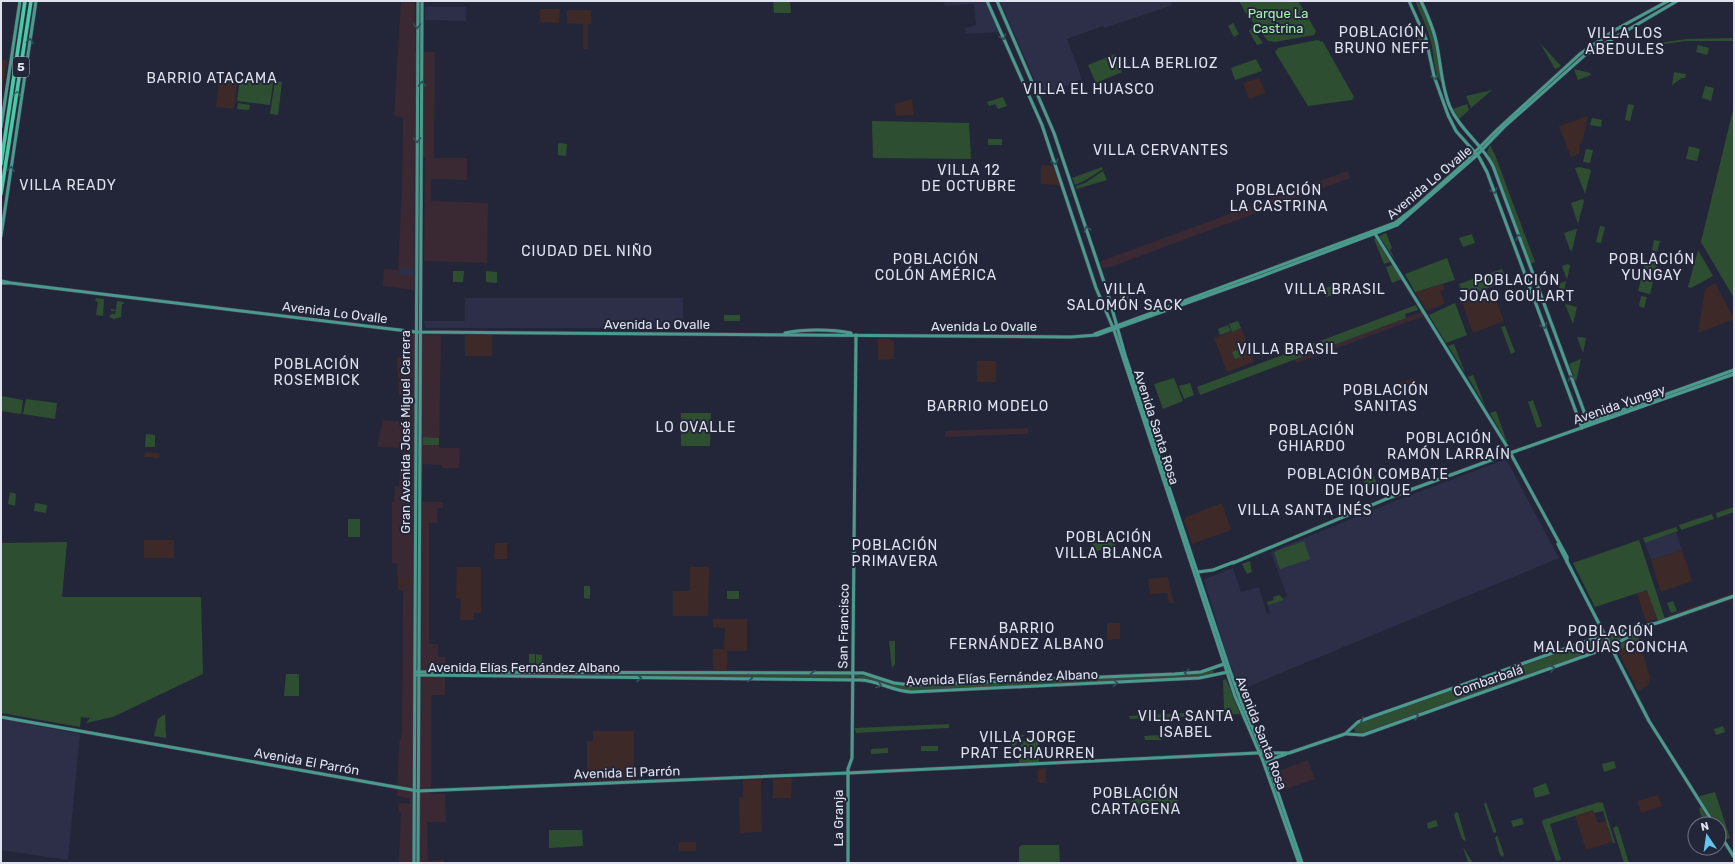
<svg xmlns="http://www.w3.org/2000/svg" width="1735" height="864" viewBox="0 0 1735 864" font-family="Rubik,sans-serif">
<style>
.commercial{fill:#3a2932}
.built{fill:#2c2f47}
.education{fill:#3d2927}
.green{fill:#2e4e32}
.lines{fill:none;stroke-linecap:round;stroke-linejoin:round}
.major-casing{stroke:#404152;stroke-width:4}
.highway-casing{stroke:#404152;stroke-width:4.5}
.major{stroke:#4a9a8e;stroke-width:3}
.highway{stroke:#47caa6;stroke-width:3.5}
.oneway{stroke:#314f57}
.oneway2{stroke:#33706a}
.labels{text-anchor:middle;stroke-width:4;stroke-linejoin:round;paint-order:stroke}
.shield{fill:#232639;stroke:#a7aab8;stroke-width:1}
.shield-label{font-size:12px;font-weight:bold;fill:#e0e2ef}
.park-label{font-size:13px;fill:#a3f2ac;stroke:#232639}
.street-label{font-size:13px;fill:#e0e2ef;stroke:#232639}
.neighbourhood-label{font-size:14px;letter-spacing:1px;fill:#e0e2ef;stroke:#232639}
</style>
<rect width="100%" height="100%" fill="#232639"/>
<g class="commercial">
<polygon points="401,1 415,1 415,52 435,52 434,158 467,158 467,180 431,179 431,201 488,203 487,263 424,261 425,158 415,158 414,290 383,286 384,269 398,270 402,192 403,117 394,116"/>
<polygon points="1347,171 1350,178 1111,267 1102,268 1101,261"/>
<polygon points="1422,312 1424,316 1296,363 1295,359"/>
<polygon points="406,334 441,335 439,448 460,448 459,468 442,468 442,465 423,464 422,502 443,502 443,508 438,508 437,523 429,523 429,644 438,644 438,657 445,657 445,695 431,695 431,794 445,794 446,822 427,822 428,861 444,860 444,863 399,863 401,813 398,812 399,803 410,804 410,799 397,796 399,744 402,732 403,590 398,590 397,564 392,563 392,502 394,502 395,486 399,486 402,448 377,447 383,420 403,422 406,396 399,395 397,357 405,358"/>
<polygon points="1028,428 1028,434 945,437 945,431"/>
<polygon points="1734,593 1734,599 1671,621 1669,615"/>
<polygon points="1308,760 1315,779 1283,790 1276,772"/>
</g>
<g class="built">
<polygon points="943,1 985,1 999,32 966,34 965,28 976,25 974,4 945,6"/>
<polygon points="1000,1 1170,1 1173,5 1104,28 1103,26 1067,39 1082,79 1042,97"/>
<polygon points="425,7 466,7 466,21 425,20"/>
<polygon points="399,268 414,269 414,276 398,275"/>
<polygon points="465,298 683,298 683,328 426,328 424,321 465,321"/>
<polygon points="1506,459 1559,558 1240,690 1226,653 1204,580 1205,579 1233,568 1241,592 1259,587 1267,614 1270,613 1268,605 1284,600 1283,598 1287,596 1271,552 1395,501"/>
<polygon points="1676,532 1682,550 1651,560 1645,543"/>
<polygon points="1,719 80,734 68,860 1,850"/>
</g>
<g class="education">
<polygon points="540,9 560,9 559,23 540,22"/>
<polygon points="567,10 591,10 591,24 588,24 588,49 583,49 583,24 567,23"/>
<polygon points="1,59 7,61 1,97"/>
<polygon points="220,74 238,76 234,109 216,107"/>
<polygon points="1259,78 1266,93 1249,99 1243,83"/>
<polygon points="912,99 914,115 896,116 895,104"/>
<polygon points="1588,116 1582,143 1580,144 1579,154 1571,157 1559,126"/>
<polygon points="1041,165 1053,166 1060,185 1041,184"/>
<polygon points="1715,283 1734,319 1698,333 1705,289"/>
<polygon points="1443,284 1445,289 1440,291 1445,303 1427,311 1415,292"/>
<polygon points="1493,291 1504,321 1473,333 1462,303"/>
<polygon points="1241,328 1254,362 1227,372 1214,338"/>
<rect x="465" y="335" width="27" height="21"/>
<polygon points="878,339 890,339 890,341 894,341 894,359 878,360"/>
<rect x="977" y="361" width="19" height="21"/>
<polygon points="1413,378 1417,390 1396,397 1392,386"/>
<polygon points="145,452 160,453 159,458 144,457"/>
<polygon points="1222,503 1231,530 1192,544 1184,521 1186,517"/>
<rect x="144" y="540" width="30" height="18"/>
<polygon points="495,543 507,543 507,559 494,559"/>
<polygon points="1682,550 1692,581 1661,592 1651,560"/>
<polygon points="457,567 481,567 481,613 474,613 474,620 460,620 461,599 456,598"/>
<polygon points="690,567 709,567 708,616 673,616 673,591 690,591"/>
<polygon points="1168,577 1171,592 1174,603 1169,603 1167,593 1150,594 1148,579"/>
<rect x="399" y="578" width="13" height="7"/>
<polygon points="1648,590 1657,619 1646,622 1637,593"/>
<polygon points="713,619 747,619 747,651 727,651 727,670 713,670 713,649 724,649 725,628 713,627"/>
<polygon points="1107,623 1120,623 1120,639 1107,640"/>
<polygon points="1639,641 1650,677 1648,685 1638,691 1618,651"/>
<polygon points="593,731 634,731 634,780 587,781 587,741 593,741"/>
<polygon points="1046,768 1046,783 1038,783 1038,769"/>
<polygon points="792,778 791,798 773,798 773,779"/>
<polygon points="761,779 762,832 740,833 739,797 743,797 743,780"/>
<polygon points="1658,795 1662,806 1641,813 1637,801"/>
<polygon points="1593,810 1598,823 1606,821 1612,842 1586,850 1575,815"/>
<rect x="679" y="842" width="17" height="9"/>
</g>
<g class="green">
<polygon points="773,1 790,1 791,13 774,13"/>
<polygon points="1239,1 1298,1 1316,31 1314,35 1275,42 1268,41 1245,12"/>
<path d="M 1415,1 L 1420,1 L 1434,36 L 1442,83 C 1433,74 1434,53 1431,42 C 1427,28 1421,14 1415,1 Z"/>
<polygon points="1233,23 1239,34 1234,37 1228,26"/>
<polygon points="1419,27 1425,39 1419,43 1412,31"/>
<polygon points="1252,28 1263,43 1257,45 1249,31"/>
<polygon points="1732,38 1733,41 1685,41 1659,45 1658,43 1687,39"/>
<polygon points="1317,40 1323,42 1354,97 1352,100 1308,106 1275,52 1278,48"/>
<polygon points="1540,43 1561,66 1560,67 1555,69"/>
<polygon points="1698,45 1709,48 1707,55 1696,52"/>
<polygon points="1115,54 1122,72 1096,83 1088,65"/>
<polygon points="1256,59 1262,71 1235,80 1231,68"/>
<polygon points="1574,69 1590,73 1591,75 1578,80"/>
<polygon points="1674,72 1686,74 1685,78 1682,78 1672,85"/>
<polygon points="240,78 273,82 270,105 237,101"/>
<polygon points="275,81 282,82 278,115 270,114"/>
<polygon points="1705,86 1714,88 1711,101 1702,98"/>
<polygon points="1492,90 1471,108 1466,96"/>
<polygon points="1003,97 1007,106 998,109 995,104 989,106 987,102"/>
<polygon points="238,103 250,105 249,110 237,109"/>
<polygon points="1467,104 1469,110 1459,119 1453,109"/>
<polygon points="1628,104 1634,105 1630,121 1625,120"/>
<polygon points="1734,106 1734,298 1701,242"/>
<polygon points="1592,118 1602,120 1601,127 1590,125"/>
<polygon points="872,121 969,123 971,159 873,158"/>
<rect x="988" y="139" width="14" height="6"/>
<polygon points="560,143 567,144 566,156 558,155 558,144"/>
<polygon points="1490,145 1495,155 1535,262 1530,264 1493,163 1487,152"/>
<polygon points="1689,146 1700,149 1697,161 1686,159"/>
<polygon points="1586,149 1593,150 1590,163 1583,162"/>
<polygon points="1102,167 1103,169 1084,181 1075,185 1072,178"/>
<polygon points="1580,167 1591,170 1585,194 1575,168"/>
<polygon points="1103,171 1107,180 1076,189 1076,186 1085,183"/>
<polygon points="1583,199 1584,201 1578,224 1571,203"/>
<polygon points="1600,226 1605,227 1601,243 1596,242"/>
<polygon points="1576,229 1577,229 1572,251 1570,250 1564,233"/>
<polygon points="1386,233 1392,248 1390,250 1396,261 1379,236"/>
<polygon points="1472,234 1475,243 1463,247 1459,238"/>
<polygon points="1376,238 1390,262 1384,264 1374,239"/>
<polygon points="1654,240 1660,241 1657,252 1652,250"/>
<polygon points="1698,250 1713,276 1691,288 1688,287"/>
<polygon points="1447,258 1455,280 1415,292 1405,274"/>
<polygon points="1645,261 1657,264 1654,279 1642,276"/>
<polygon points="1568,264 1570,266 1567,280 1562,266"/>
<polygon points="1392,265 1402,279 1392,283 1386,267"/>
<polygon points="1502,269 1507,281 1464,297 1459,284"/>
<polygon points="453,271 464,271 463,282 453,282"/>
<polygon points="486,271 497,272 497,283 486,282"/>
<polygon points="1641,279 1653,282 1650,294 1638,291"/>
<polygon points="1350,281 1353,287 1342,292 1339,285"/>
<polygon points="1566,281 1563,298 1558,284"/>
<polygon points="1335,284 1339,293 1326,297 1323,289"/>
<polygon points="1128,292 1129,300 1122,303 1120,296"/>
<polygon points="1641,296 1647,297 1644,308 1639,306"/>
<polygon points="96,298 104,299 103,316 96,315 98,302 95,301"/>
<polygon points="117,301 124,302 124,304 122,304 121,317 114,319 109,317 111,314 115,314 116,311 111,311 111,309 116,310"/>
<polygon points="1455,303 1467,335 1446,343 1429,315"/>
<polygon points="1565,304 1577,307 1573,324"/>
<polygon points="1416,305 1418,310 1405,314 1406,318 1200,395 1197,387"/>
<rect x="724" y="315" width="16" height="6"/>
<polygon points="1238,321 1241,328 1232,332 1229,324"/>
<polygon points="1228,325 1231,331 1220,335 1218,329"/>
<polygon points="1505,326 1515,352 1511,354 1501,327"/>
<polygon points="1577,337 1586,338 1583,353"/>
<polygon points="1454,344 1465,373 1448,346"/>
<polygon points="1243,348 1245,355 1235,359 1232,352"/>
<polygon points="1581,359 1576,382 1569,364"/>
<polygon points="1473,375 1486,408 1468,377"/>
<polygon points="1174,378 1183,401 1163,409 1154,384"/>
<polygon points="1190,383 1194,395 1184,399 1179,386"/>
<polygon points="1,396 23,400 21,414 1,411"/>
<polygon points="26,399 57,403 55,419 23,414"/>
<polygon points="1533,400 1542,426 1537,428 1528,402"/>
<polygon points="1496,411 1507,442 1506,442 1490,413"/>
<polygon points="681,413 711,413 710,446 681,446"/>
<polygon points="146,434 155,435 155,447 145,447"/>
<polygon points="423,437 439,438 439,445 423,445"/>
<polygon points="1374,476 1376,482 1365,486 1363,480"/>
<polygon points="10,492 16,494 15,506 8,504"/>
<polygon points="35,503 47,505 46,513 34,511"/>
<polygon points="1734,507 1734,512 1717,518 1716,513"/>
<polygon points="1712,514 1714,519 1681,530 1679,525"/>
<rect x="348" y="519" width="12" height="18"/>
<polygon points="1676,527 1678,531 1645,543 1643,538"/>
<polygon points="1639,540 1665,619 1658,621 1647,590 1595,607 1573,563"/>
<polygon points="1115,541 1116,549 1091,551 1091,548 1095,547 1093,547 1092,543 1102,542 1103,544 1103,542"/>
<polygon points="1304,541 1310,559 1280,569 1274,552"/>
<polygon points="67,542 62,597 201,597 203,674 113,717 86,723 90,718 81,717 80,727 1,713 1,543"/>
<polygon points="1250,561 1252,572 1247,574 1242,564"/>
<polygon points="584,586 590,586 590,599 584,598"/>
<rect x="727" y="591" width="12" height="8"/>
<polygon points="1280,595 1284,600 1268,605 1267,602 1274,600 1273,597"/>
<polygon points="1673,601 1677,611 1671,613 1667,603"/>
<polygon points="1631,630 1613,645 1362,733 1355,732 1354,728 1359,723 1605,637"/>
<polygon points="1637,634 1639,640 1616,652 1614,648"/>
<polygon points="889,641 895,641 895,664 892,668"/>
<rect x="529" y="654" width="6" height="11"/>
<polygon points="536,654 542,655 542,666 536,666"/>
<path d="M 1213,670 L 1214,674 L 1201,677 L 912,691 C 892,689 874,679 854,677 L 854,675 C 875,675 891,685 912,687 L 1200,673 Z"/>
<polygon points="419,673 850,674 850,678 419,675"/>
<polygon points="286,674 299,674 299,696 284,696"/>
<polygon points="1226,679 1240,714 1130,719 1129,716 1224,711 1223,680"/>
<polygon points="165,714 166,738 154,736 158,719"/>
<polygon points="949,724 949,728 856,733 855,728"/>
<polygon points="1723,726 1725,732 1716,735 1714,729"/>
<polygon points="1011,735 1025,735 1018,740 1014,750 1012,750"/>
<path d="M 1032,735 L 1038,735 L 1039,762 L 1019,763 C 1018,747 1018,745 1032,735 Z"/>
<polygon points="1161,735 1161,740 1145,740 1144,736"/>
<rect x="921" y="746" width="17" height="5"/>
<polygon points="888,748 888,753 871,754 871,749"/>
<polygon points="1614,761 1616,768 1604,772 1602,764"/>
<polygon points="1546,783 1550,794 1535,798 1533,788"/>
<path d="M 1172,788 L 1175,790 L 1178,790 L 1178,811 C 1176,812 1175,813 1173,813 C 1158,818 1143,807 1130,802 L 1149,792 Z"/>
<polygon points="1715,792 1730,838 1725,840 1719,830 1719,824 1715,824 1699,798 1700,796"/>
<polygon points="1486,802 1496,830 1496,833 1493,832 1484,804"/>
<polygon points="1599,802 1603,803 1604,807 1615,843 1613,843 1603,811 1594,813 1593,810 1550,824 1561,860 1556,861 1542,822 1543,820"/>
<polygon points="1701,807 1712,824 1704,824 1699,809"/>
<polygon points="1456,812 1458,813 1466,841 1462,839 1454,815"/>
<polygon points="1522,818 1524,824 1513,827 1511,821"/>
<polygon points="1436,820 1438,826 1428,829 1427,823"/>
<polygon points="1616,826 1618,827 1629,863 1624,863 1613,828"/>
<polygon points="549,830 582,830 583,846 549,848"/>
<polygon points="1497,835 1504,854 1503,857 1500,855 1495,838"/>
<polygon points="1022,845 1059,845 1060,863 1019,863 1019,847"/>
<polygon points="1463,847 1473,863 1468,863"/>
</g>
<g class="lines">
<defs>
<g id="major">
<polyline points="987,1 1042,125 1096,288 1114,330 1235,696 1263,761 1299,863"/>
<polyline points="997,1 1054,133 1107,291 1125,355 1229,668 1241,702 1267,761 1302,863"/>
<polyline points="1409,1 1426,39 1434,76 1448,115 1456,131 1479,157 1487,172 1582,428"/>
<path d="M 1421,1 C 1427,14 1433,27 1436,41 C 1441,63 1441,86 1450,107 C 1460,130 1482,144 1493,166 L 1589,425"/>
<polyline points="1,127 20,1"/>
<polyline points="1374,232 1506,445 1561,546 1567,557 1567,562"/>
<polyline points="1,236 36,1"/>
<polyline points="1,281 11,283 416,332 1071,337 1097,335 1262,276 1397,225 1477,155 1504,127 1585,55 1677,1"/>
<polyline points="1,283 9,283"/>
<path d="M 785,333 C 803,329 832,329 851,333"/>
<polyline points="1095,334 1395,223 1413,209 1459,168 1498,129 1580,54 1615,30 1668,1"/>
<polyline points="1581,425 1734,370"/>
<polyline points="1558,544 1649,721 1714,824"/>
<polyline points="1233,563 1391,497 1513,452 1734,374"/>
<polyline points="1198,572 1213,570 1234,562"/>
<polyline points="417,672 863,673 894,683 911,685 1175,674 1201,672 1224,664"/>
<path d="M 417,675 L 860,680 C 877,680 892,691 911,692 L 1199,678 L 1228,672"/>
<polyline points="1,717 418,791 848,773 1257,753 1289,753 1345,734 1358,722 1374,716 1601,636 1657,623 1734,596"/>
<polyline points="1347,734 1363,735 1610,647 1639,631 1650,626"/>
<polyline points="1267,761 1286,754"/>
<polyline points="1719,833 1734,857"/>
<polyline points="414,863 418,1"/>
<polyline points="418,863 422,1"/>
<polyline points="848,863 848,769 852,758 856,335"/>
</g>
<g id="highway">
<polyline points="1,164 25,1"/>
<polyline points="1,194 31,1"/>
</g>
</defs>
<use href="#major" class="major-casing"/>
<use href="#highway" class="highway-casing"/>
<use href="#major" class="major"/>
<use href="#highway" class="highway"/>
</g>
<defs><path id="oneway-chevron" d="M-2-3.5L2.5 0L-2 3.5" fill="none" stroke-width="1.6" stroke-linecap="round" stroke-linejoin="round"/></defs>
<g class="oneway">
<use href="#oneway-chevron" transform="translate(417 26) rotate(90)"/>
<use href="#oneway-chevron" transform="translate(1003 37) rotate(66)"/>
<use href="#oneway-chevron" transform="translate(30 41) rotate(-82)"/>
<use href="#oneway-chevron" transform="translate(1435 77) rotate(73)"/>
<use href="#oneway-chevron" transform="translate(422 84) rotate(-90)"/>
<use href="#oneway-chevron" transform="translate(417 140) rotate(90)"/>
<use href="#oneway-chevron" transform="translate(1055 162) rotate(71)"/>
<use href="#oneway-chevron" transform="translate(11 169) rotate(-82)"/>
<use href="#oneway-chevron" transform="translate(1494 191) rotate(70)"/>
<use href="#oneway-chevron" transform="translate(1087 229) rotate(-108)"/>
<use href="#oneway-chevron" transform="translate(1519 237) rotate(-110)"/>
<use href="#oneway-chevron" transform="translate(1544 326) rotate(69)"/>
<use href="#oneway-chevron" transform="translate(1571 378) rotate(-110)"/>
<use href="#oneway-chevron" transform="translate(1552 668) rotate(-19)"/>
<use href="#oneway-chevron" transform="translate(1187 673) rotate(176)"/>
<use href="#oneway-chevron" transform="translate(813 674) rotate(-180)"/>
<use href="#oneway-chevron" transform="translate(639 678)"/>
<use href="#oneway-chevron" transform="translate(750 678) rotate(1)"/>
<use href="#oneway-chevron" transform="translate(1115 683) rotate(-3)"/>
<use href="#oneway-chevron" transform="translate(879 685) rotate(22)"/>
<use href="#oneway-chevron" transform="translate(1416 716) rotate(-19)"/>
<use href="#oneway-chevron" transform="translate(1363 721) rotate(155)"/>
</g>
<use class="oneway2" href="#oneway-chevron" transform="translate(17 94) rotate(-82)"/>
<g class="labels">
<rect class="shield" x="13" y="57" width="16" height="20" rx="3"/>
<g class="shield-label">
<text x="21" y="71">5</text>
</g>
<g class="park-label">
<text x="1278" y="18">Parque La<tspan x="1278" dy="15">Castrina</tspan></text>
</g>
<g class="street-label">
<text transform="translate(1429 182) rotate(-40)" y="5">Avenida Lo Ovalle</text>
<text transform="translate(335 312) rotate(7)" y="5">Avenida Lo Ovalle</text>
<text x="657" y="329">Avenida Lo Ovalle</text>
<text x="984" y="331">Avenida Lo Ovalle</text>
<text transform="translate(1619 404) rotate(-19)" y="5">Avenida Yungay</text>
<text transform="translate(1157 427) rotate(72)" y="5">Avenida Santa Rosa</text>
<text transform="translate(405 432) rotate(-90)" y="5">Gran Avenida José Miguel Carrera</text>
<text transform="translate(843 626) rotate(-89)" y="5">San Francisco</text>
<text x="524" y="672">Avenida Elías Fernández Albano</text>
<text transform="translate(1002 677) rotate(-2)" y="5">Avenida Elías Fernández Albano</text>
<text transform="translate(1488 680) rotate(-19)" y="5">Combarbalá</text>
<text transform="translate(1262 733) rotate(69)" y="5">Avenida Santa Rosa</text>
<text transform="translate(307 761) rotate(10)" y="5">Avenida El Parrón</text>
<text transform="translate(627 772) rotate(-2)" y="5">Avenida El Parrón</text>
<text transform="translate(838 818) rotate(-90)" y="5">La Granja</text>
</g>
<g class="neighbourhood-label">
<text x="1382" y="37">POBLACIÓN<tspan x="1382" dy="16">BRUNO NEFF</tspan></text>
<text x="1625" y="38">VILLA LOS<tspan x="1625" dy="16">ABEDULES</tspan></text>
<text x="1163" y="68">VILLA BERLIOZ</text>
<text x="212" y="83">BARRIO ATACAMA</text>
<text x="1089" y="94">VILLA EL HUASCO</text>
<text x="1161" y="155">VILLA CERVANTES</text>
<text x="969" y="175">VILLA 12<tspan x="969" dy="16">DE OCTUBRE</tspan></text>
<text x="68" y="190">VILLA READY</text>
<text x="1279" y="195">POBLACIÓN<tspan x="1279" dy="16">LA CASTRINA</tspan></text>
<text x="587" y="256">CIUDAD DEL NIÑO</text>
<text x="936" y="264">POBLACIÓN<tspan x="936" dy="16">COLÓN AMÉRICA</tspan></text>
<text x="1652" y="264">POBLACIÓN<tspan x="1652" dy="16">YUNGAY</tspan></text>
<text x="1517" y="285">POBLACIÓN<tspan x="1517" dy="16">JOAO GOULART</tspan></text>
<text x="1125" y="294">VILLA<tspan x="1125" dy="16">SALOMÓN SACK</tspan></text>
<text x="1335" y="294">VILLA BRASIL</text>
<text x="1288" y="354">VILLA BRASIL</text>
<text x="317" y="369">POBLACIÓN<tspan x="317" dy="16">ROSEMBICK</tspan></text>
<text x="1386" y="395">POBLACIÓN<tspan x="1386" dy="16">SANITAS</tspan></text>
<text x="988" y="411">BARRIO MODELO</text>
<text x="696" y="432">LO OVALLE</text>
<text x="1312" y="435">POBLACIÓN<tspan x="1312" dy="16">GHIARDO</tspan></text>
<text x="1449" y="443">POBLACIÓN<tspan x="1449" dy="16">RAMÓN LARRAÍN</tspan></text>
<text x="1368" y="479">POBLACIÓN COMBATE<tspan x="1368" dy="16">DE IQUIQUE</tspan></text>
<text x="1305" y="515">VILLA SANTA INÉS</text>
<text x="1109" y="542">POBLACIÓN<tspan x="1109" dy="16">VILLA BLANCA</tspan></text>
<text x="895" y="550">POBLACIÓN<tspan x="895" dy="16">PRIMAVERA</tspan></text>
<text x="1027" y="633">BARRIO<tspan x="1027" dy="16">FERNÁNDEZ ALBANO</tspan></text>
<text x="1611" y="636">POBLACIÓN<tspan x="1611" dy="16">MALAQUÍAS CONCHA</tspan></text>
<text x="1186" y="721">VILLA SANTA<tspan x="1186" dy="16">ISABEL</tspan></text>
<text x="1028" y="742">VILLA JORGE<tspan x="1028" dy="16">PRAT ECHAURREN</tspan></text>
<text x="1136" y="798">POBLACIÓN<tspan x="1136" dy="16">CARTAGENA</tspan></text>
</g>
</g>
<rect width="1735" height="864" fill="none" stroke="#e0e2ef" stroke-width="4"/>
<g transform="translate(1707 836) rotate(347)"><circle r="19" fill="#232639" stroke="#6f7182"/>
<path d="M0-3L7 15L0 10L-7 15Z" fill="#64c5ee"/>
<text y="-6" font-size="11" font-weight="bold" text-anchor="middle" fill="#e0e2ef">N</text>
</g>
</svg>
